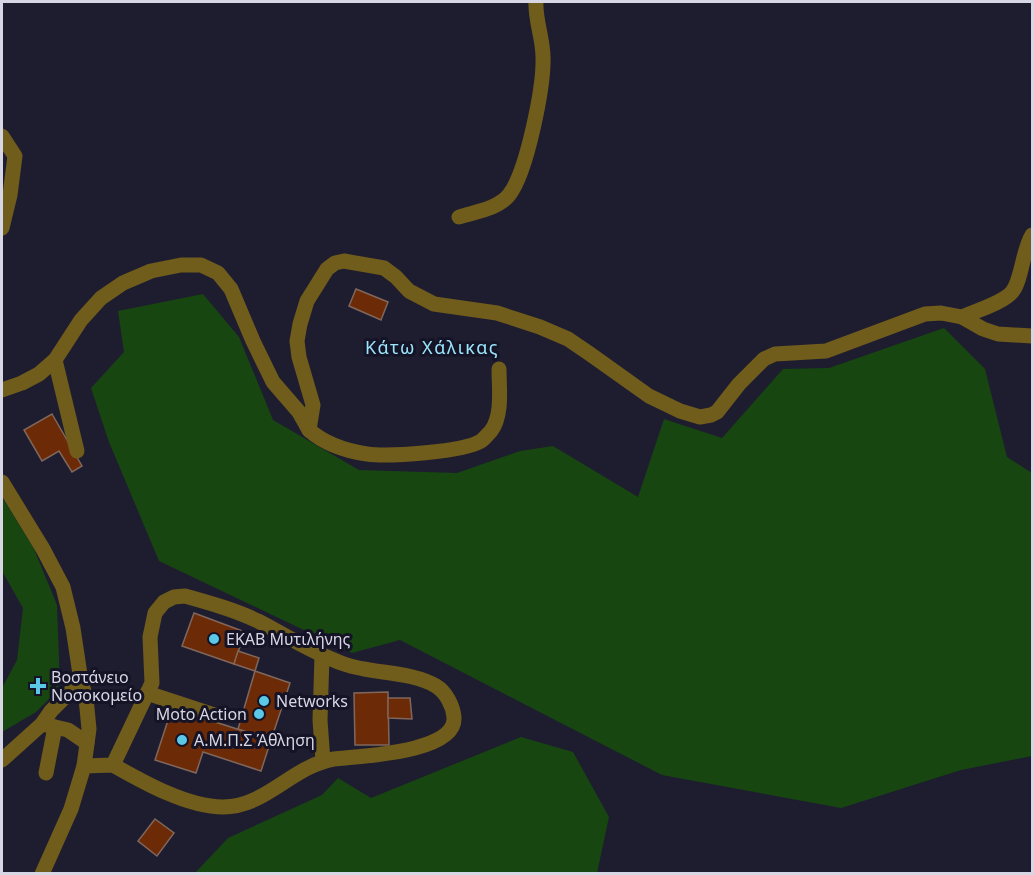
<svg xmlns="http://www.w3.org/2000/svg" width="1034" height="875" viewBox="0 0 1034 875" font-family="'Noto Sans',sans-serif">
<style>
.green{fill:#174611}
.building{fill:#6c2a06;stroke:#80675c;stroke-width:1.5}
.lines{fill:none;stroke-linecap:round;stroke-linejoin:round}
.minor{stroke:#705c1b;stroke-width:15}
.poi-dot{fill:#5ac8e6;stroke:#151326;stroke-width:2}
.labels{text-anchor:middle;stroke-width:6;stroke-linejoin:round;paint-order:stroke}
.poi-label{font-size:16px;fill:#d7d6e4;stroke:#151326;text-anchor:start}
.neighbourhood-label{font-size:18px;letter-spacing:1.5px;fill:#9ae5fc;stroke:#151326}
</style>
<rect width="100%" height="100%" fill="#1e1d30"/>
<g class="green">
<polygon points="203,294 239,337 273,420 359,470 457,473 520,451 553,446 638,497 664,419 722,438 783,369 829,368 944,328 985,369 1007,457 1032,473 1032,756 961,770 841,808 662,775 400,640 352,653 159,561 109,442 91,388 124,352 118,311"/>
<polygon points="2,497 34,549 57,605 60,688 36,712 2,732 2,688 17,660 23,608 2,571"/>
<polygon points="521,737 573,752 609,817 597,873 195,873 228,838 322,795 338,778 371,798"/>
</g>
<g class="building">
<polygon points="356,289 388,302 381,320 349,306"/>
<polygon points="52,414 82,466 72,472 59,451 42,461 24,430"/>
<polygon points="194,613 245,632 234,664 182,646"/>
<polygon points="238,651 259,658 255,671 234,664"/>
<polygon points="255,671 290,683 271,740 238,729"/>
<polygon points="388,692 389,745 355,745 354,693"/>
<polygon points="388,698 410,698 412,719 388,718"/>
<polygon points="172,708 271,740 261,771 203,752 196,773 155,760"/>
<polygon points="155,819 174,833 157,856 138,841"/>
</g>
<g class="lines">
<g class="minor">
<polyline points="2,136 15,156 10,195 2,228"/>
<path d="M 459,217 C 474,212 498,209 509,195 C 527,172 544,86 543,57 C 543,38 535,20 536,2"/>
<path d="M 962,317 C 975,311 1003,303 1012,292 C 1022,280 1022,252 1032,235"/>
<polyline points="55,360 77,451"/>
<polyline points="2,390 22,383 39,374 55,360 81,320 101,298 123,283 151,271 181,265 201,265 218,273 231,289 253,341 273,382 299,412 309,430 313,405 299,357 297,341 300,324 307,301 327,269 335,263 344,261 384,268 396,277 409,291 434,304 497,313 540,327 568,339 590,354 649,396 680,411 700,417 711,415 717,412 739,384 764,359 775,354 826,351 925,314 941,313 962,317 983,329 998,334 1032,336"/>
<path d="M 309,430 C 325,444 346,451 367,454 C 388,457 464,452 481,441 C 484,439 488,434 491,431 C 503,415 499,388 499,369"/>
<polyline points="2,482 43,549 63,587 73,628 81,681 86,698 89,729 84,766 71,809 42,874"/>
<polyline points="322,656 320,720 323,761"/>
<polyline points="147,693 217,716"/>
<polyline points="42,724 68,730 87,743"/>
<polyline points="2,760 42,724 51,711 81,681"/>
<path d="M 84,766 L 113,765 L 152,683 L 150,637 L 155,613 L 164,602 L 174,597 L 185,596 C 210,603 235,610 258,621 C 287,636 313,653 344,664 C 372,674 411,671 436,686 C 446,692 453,706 454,717 C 457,753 359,756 334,759 C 292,766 266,807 223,807 C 187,807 143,782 113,765"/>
<polyline points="46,773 55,727"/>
</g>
</g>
<g class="poi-dot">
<circle cx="214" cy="639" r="6"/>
<path d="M35 677h6v6h6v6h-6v6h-6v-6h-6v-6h6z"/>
<circle cx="264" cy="701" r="6"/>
<circle cx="259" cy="714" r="6"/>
<circle cx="182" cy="740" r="6"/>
</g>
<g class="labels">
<g class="poi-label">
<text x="226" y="645">ΕΚΑΒ Μυτιλήνης</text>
<text x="51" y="683">Βοστάνειο<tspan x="51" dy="18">Νοσοκομείο</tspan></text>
<text x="276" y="707">Networks</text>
<text x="247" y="720" text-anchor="end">Moto Action</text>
<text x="194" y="746">Α.Μ.Π.Σ Άθληση</text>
</g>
<g class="neighbourhood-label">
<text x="432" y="354">Κάτω Χάλικας</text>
</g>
</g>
<rect width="1034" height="875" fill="none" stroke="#d7d6e4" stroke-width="6"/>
</svg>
